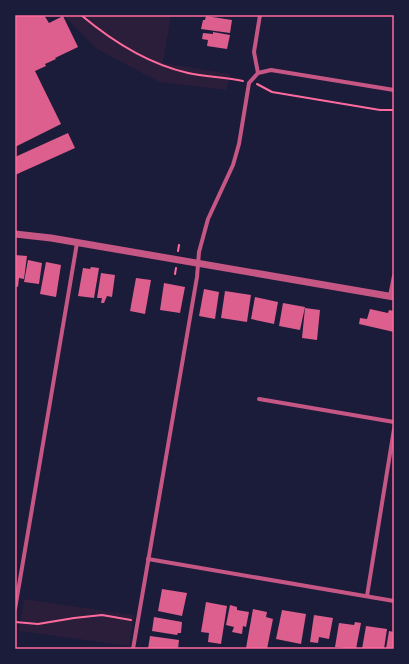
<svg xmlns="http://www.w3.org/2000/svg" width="409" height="664" viewBox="0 0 409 664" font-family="Inter,sans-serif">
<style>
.green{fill:#2a1e3b}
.building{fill:#dd5f8e}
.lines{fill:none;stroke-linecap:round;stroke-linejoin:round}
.path{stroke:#ff6b9d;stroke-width:2}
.minor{stroke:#c65784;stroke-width:4}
.tertiary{stroke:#c65784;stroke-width:7}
.neatline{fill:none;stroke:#ff6b9d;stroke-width:1.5}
</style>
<rect width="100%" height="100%" fill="#1b1b3a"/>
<g class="green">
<polygon points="63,15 171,15 163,63 231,74 226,90 159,82 97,49"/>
<polygon points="24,599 134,615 129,646 19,631"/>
</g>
<g class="building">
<polygon points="15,15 44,15 49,23 63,16 78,47 55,58 56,59 45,64 46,66 35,71 61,124 15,147"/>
<polygon points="206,16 232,20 230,33 201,29 203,20 205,20"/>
<polygon points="213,32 230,35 227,49 207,46 208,40 202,39 203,33 213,34"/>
<polygon points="68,133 75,148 15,175 15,157"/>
<polygon points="15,255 27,256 24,279 19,278 18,287 15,286"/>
<polygon points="28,260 42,263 39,284 24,282"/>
<polygon points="46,262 61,265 56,297 40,294"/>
<polygon points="91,267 99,268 94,298 78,296 83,268 90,269"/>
<polygon points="101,273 115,275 112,297 107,296 104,303 101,303 102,298 97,298"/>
<polygon points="136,278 151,280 145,314 130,311"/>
<polygon points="164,283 185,287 180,313 160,310"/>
<polygon points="204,289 219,292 215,319 199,316"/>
<polygon points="225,291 251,295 247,322 221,318"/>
<polygon points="255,297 278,302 274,324 251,319"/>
<polygon points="283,303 305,307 300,330 279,326"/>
<polygon points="305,308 320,310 317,340 302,338"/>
<polygon points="370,309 388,313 389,310 394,311 394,332 359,324 360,318 367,319"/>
<polygon points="162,589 187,593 182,616 158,611"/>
<polygon points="206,602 227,606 221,644 208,642 209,633 201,632"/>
<polygon points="230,605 237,607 237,610 249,612 246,627 243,626 242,634 232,632 234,627 226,625"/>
<polygon points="253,609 267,612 266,617 273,619 267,649 246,648"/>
<polygon points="282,610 306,614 301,644 276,639"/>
<polygon points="314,615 333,618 329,639 319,637 318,643 310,642"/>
<polygon points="154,617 182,622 181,633 178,633 177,635 152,631"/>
<polygon points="355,622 361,623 356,649 335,647 339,623 354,625"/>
<polygon points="366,626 387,629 384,649 362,649"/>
<polygon points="389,631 394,632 394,649 386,649"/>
<polygon points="150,636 179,640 178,649 148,649"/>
</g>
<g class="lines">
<g class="path">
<path d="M 81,15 C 112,41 148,64 188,73 C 206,77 225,77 243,81"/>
<polyline points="257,84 272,92 380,110 394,110"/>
<polyline points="178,251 179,245"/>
<polyline points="175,274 176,268"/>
<polyline points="15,622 38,624 74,618 102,615 131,620"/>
</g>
<g class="minor">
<polyline points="258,73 254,52 260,15"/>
<polyline points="390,296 394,276"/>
<polyline points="259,399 394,422"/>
<polyline points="148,559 394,601"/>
<polyline points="367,596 394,429"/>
<polyline points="15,609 77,243"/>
<polyline points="133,649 197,277 199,252 208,219 233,165 239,144 249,83 258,73 271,70 394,90"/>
</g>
<polyline class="tertiary" points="15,234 51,238 394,297"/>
</g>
<rect width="409" height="664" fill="none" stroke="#1b1b3a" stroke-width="32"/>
<rect x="16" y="16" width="377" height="632" class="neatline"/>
</svg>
